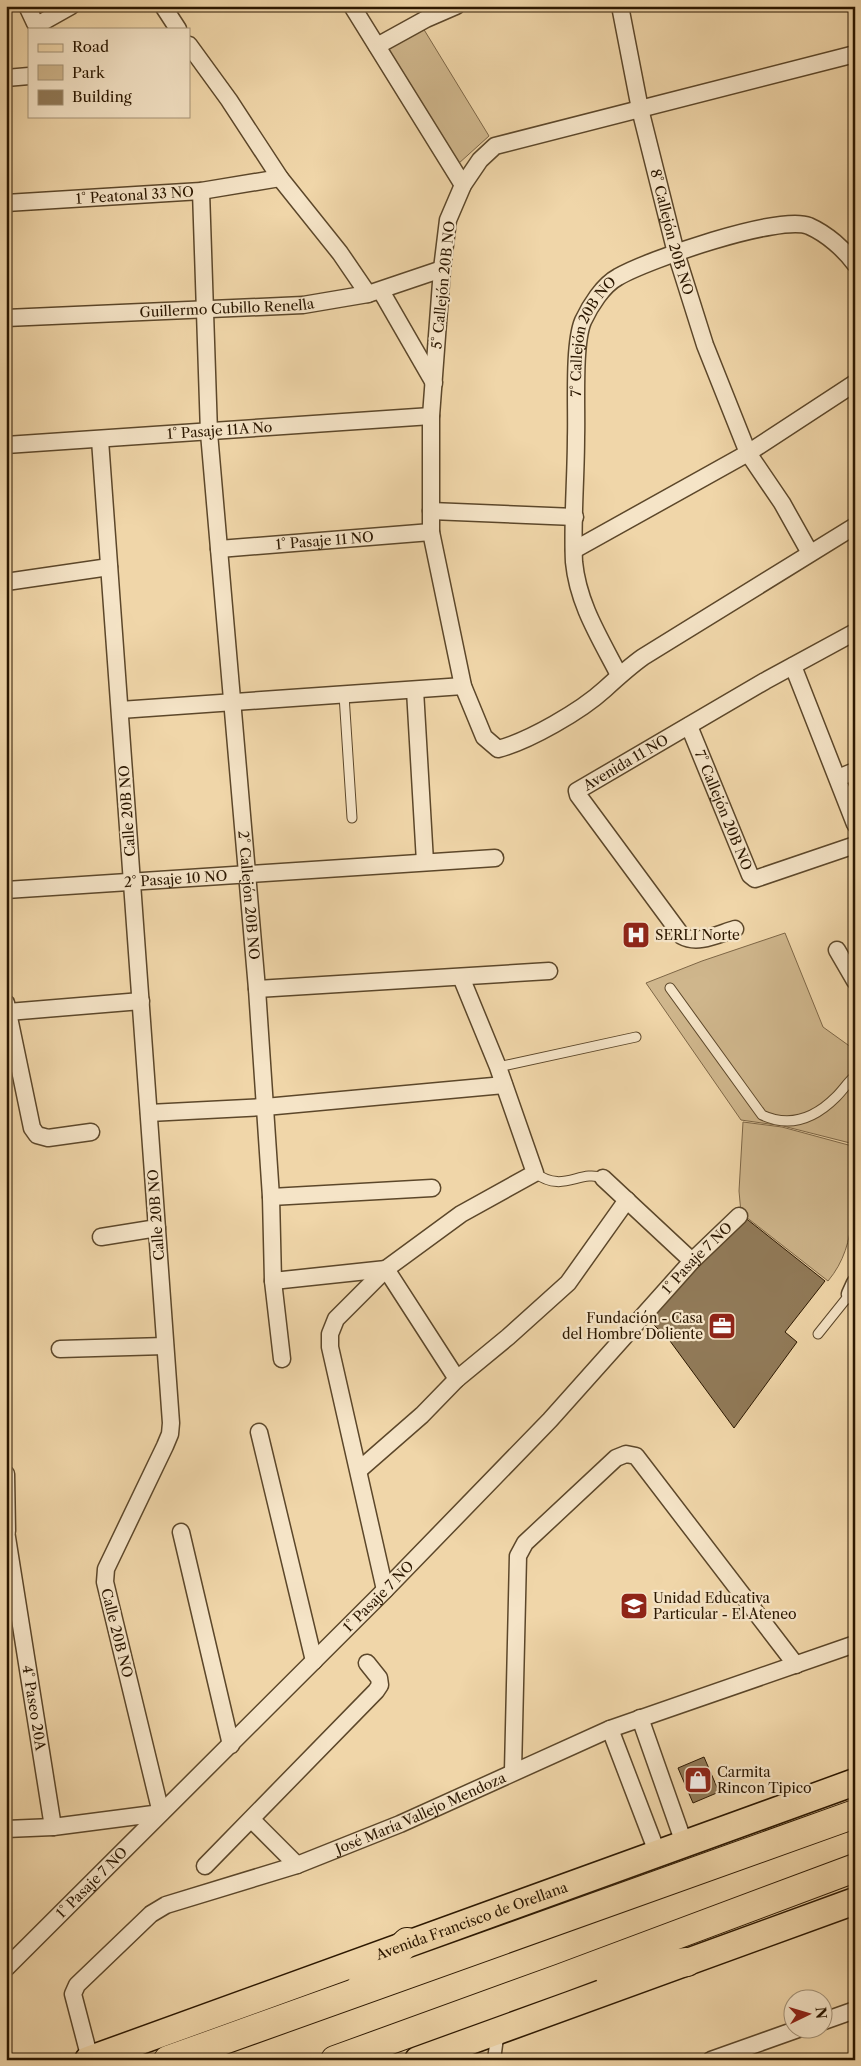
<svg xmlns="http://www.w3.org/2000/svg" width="861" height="2066" viewBox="0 0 861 2066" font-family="'Libre Caslon Text',serif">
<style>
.green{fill:#cfb68c;stroke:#7d6646}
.building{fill:#917a58;stroke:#2b1700}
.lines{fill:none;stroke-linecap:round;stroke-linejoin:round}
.service-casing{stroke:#5c472a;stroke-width:11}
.pedestrian-casing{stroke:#5c472a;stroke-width:15}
.minor-casing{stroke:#5c472a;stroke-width:19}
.primary-casing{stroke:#2b1700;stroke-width:29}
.trunk-casing{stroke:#2b1700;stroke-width:30}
.service{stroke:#f5e4c7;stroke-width:9}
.pedestrian{stroke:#f5e4c7;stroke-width:12}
.minor{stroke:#f5e4c7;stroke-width:16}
.primary{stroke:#f0d6a9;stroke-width:26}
.trunk{stroke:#f0d6a9;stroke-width:28}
.labels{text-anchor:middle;stroke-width:4.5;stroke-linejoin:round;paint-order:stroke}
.street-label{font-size:14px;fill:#2b1700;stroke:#f5e4c7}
.poi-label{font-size:14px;fill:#2b1700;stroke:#f5e4c7;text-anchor:start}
</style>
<rect width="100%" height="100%" fill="#f0d6a9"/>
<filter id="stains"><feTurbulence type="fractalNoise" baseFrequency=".004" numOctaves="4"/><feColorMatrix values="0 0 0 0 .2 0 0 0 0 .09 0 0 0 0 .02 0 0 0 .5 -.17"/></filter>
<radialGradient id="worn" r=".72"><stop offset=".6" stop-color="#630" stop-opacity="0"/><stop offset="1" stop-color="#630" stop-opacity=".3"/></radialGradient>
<g class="green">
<polygon points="423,28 489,136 458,164 386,46"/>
<polygon points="785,933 823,1027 855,1050 854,1144 783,1126 741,1120 646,983 702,961"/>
<path d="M 743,1122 L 782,1127 L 852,1146 C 852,1193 860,1243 828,1281 L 741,1213 L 739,1191 Z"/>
</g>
<g class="building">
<polygon points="743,1216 825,1281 785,1332 797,1342 734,1428 670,1341 649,1320"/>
<polygon points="704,1757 719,1792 693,1803 678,1768"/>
</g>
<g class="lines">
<defs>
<g id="service">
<polyline points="344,695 352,818"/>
<path d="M 670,988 L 762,1115 C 790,1128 815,1118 836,1097 C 843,1090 848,1082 855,1076"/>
<polyline points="498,1067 636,1037"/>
<path d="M 535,1173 C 564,1194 579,1169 603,1178"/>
<polyline points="818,1334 850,1294"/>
</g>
<polyline id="pedestrian" points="494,2060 498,2030"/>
<g id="minor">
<polyline points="27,6 35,23 39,24 71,6"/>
<polyline points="163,6 178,29"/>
<polyline points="352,6 463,185"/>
<path id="s1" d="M 620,6 L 640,109 L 676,253 L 705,345 L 748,453 L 782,503 L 810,553"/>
<polyline points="189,45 229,100 280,178 340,253 368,294"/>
<polyline points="377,46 426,19 456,6"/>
<path d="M 855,54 L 495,146 L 480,160 L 463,185 L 448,220 L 442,269 L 431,416 L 431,532 L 463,686 L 484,737 L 498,749 C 529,741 581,711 605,689 C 617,678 629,667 643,657 L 855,526"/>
<polyline points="6,78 29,76"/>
<path id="s2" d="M 201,191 L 209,433 L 257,989 L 271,1197 L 273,1281 L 282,1359"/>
<path id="s3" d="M 6,203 L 201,191 L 280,178"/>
<polyline points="381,291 434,383"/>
<path id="s4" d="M 6,318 L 303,305 L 368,294 L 442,269"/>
<path id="s5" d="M 6,445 L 431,416"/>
<polyline points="431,511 575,517"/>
<path id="s6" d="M 219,549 L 431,532"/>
<polyline points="574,550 748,453 855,383"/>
<polyline points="6,582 109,567"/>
<polyline points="793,666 855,824"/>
<path id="s7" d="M 619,675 C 600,638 578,604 574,562 C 572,521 576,478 576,437 C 577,409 573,345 583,321 C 590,306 603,285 618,277 C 647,260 779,214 809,226 C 827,234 844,249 855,264"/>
<polyline points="415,690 425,862"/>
<polyline points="120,710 463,686"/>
<path id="s8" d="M 689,726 L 750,875 L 755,879 L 855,845"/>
<polyline points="838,778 855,771"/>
<path id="s9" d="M 6,890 L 495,858"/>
<path id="s10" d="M 735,929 C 718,934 698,945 682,936 L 578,795 L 577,791 L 765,681 L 855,632"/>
<polyline points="837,950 855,981"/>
<polyline points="257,989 549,971"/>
<polyline points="6,1003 32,1128 37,1135 48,1138 91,1132"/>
<polyline points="8,1012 141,1001"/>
<polyline points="149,1113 265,1107 504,1085"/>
<polyline points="603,1178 692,1261"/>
<polyline points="271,1197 432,1188"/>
<polyline points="101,1237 157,1228"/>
<polyline points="273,1281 386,1269 457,1379"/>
<polyline points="855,1283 850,1294 855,1298"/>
<polyline points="60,1349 165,1346"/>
<polyline points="259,1432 314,1661"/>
<polyline points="359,1470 422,1415 457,1379 508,1337 568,1283 627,1200"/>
<polyline points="6,1474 7,1531"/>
<path id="s11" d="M 6,1531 L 53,1827"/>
<polyline points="181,1532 231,1745"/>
<polyline points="385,1590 330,1347 330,1334 336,1319 386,1269 461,1214 535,1173 498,1067 461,977"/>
<polyline points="640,1718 684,1843"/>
<polyline points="610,1729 657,1852"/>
<polyline points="513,1771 518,1556 525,1543 616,1458 626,1454 636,1456 796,1665"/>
<polyline points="252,1820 297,1865"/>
<polyline points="6,1829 53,1827 161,1813 105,1582 106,1569 165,1446 170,1434 171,1423 100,440"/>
<polyline points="205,1866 376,1691 380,1685 379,1678 367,1663"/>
<path id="s12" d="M 6,1968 L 385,1590 L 550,1420 L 692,1261 L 739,1216"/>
<polyline points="824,2021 855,2010"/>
<path id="s13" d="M 90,2059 L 73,1994 L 77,1985 L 151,1914 L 166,1905 L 297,1865 L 400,1824 L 610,1729 L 855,1644"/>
<polyline points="711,2060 801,2028"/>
</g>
<g id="primary">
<path id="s14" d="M 88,2060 L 855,1782"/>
<polyline points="418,2060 855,1901"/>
</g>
<g id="trunk">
<polyline points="608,1972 687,1962"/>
<polyline points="361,1987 407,1942"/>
<polyline points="168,2060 855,1814"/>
<polyline points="335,2060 561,1978 855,1868"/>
</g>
</defs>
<use href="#service" class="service-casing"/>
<use href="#pedestrian" class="pedestrian-casing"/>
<use href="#minor" class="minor-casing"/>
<use href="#primary" class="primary-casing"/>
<use href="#trunk" class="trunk-casing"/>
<use href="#service" class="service"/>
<use href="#pedestrian" class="pedestrian"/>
<use href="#minor" class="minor"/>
<use href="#primary" class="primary"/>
<use href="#trunk" class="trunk"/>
</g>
<defs>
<symbol id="hospital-square" viewBox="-11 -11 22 22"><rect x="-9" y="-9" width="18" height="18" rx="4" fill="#8f2418" stroke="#f5e4c7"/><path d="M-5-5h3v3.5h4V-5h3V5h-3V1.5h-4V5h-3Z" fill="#fff"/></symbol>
<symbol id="office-square" viewBox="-11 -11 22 22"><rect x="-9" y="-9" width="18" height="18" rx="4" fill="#8f2418" stroke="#f5e4c7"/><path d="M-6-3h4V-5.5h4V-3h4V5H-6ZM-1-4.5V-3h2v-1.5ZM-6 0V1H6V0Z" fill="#fff"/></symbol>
<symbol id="school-square" viewBox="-11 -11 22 22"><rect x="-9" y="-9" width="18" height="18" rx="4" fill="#8f2418" stroke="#f5e4c7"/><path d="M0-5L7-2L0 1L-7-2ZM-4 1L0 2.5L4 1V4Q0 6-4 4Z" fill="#fff"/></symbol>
<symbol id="shop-square" viewBox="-11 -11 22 22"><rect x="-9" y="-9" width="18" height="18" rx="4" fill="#8f2418" stroke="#f5e4c7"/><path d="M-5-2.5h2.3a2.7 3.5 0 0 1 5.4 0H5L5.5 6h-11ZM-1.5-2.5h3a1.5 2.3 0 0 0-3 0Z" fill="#fff"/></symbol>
</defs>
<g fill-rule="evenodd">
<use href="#hospital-square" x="620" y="919" width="32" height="32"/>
<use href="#office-square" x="706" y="1310" width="32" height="32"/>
<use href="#school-square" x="618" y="1590" width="32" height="32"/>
<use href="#shop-square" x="682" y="1764" width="32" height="32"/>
</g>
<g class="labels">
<g class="street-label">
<text dy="5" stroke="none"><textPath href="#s3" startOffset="129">1° Peatonal 33 NO</textPath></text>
<text dy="5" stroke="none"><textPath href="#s1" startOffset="232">8° Callejón 20B NO</textPath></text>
<text transform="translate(443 285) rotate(-84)" y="5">5° Callejón 20B NO</text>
<text dy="5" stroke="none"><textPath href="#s4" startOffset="221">Guillermo Cubillo Renella</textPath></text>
<text dy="5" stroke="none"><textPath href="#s7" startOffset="352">7° Callejón 20B NO</textPath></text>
<text dy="5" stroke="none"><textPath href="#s5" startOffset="214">1° Pasaje 11A No</textPath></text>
<text dy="5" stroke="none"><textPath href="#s6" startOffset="106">1° Pasaje 11 NO</textPath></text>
<text dy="5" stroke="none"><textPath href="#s10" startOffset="291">Avenida 11 NO</textPath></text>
<text dy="5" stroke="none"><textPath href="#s8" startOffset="91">7° Callejón 20B NO</textPath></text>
<text transform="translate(127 811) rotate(-94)" y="5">Calle 20B NO</text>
<text dy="5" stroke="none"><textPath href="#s9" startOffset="170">2° Pasaje 10 NO</textPath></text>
<text dy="5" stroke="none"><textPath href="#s2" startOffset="706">2° Callejón 20B NO</textPath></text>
<text transform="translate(156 1215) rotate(-94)" y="5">Calle 20B NO</text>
<text dy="5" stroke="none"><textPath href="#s12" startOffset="991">1° Pasaje 7 NO</textPath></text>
<text dy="5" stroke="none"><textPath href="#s12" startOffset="526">1° Pasaje 7 NO</textPath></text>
<text transform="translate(117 1633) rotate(76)" y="5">Calle 20B NO</text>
<text dy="5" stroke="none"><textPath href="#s11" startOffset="179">4° Paseo 20A</textPath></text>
<text dy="5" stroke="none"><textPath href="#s13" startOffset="468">José María Vallejo Mendoza</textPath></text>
<text dy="5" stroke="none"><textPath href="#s12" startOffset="121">1° Pasaje 7 NO</textPath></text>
<text dy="5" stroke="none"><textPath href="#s14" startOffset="408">Avenida Francisco de Orellana</textPath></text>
</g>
<g class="poi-label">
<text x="655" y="940">SERLI Norte</text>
<text x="703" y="1323" text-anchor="end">Fundación - Casa<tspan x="703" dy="16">del Hombre Doliente</tspan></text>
<text x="653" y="1603">Unidad Educativa<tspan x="653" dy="16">Particular - El Ateneo</tspan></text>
<text x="717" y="1777">Carmita<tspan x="717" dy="16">Rincon Tipico</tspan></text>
</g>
</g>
<rect width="861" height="2066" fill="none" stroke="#f0d6a9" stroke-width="25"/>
<rect x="8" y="8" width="846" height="2051" fill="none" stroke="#2b1700" stroke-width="2.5"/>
<rect x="12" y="12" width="836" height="2041" fill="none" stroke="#2b1700"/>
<rect x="28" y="28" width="162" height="90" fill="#f5e4c7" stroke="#a49277"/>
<rect x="38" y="44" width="25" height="8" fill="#f0d6a9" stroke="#a49277"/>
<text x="72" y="52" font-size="15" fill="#2b1700">Road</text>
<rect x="38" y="65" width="25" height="15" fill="#cfb68c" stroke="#a49277"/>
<text x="72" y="78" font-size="15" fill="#2b1700">Park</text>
<rect x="38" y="90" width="25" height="15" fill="#917a58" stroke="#a49277"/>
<text x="72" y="102" font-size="15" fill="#2b1700">Building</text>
<g transform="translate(808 2014) rotate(85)"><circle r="24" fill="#f5e4c7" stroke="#a49277"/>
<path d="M0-4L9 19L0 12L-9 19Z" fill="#8f2418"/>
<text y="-8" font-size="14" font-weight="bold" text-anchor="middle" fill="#2b1700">N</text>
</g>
<rect width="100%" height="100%" filter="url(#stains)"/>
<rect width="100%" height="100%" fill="url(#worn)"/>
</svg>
